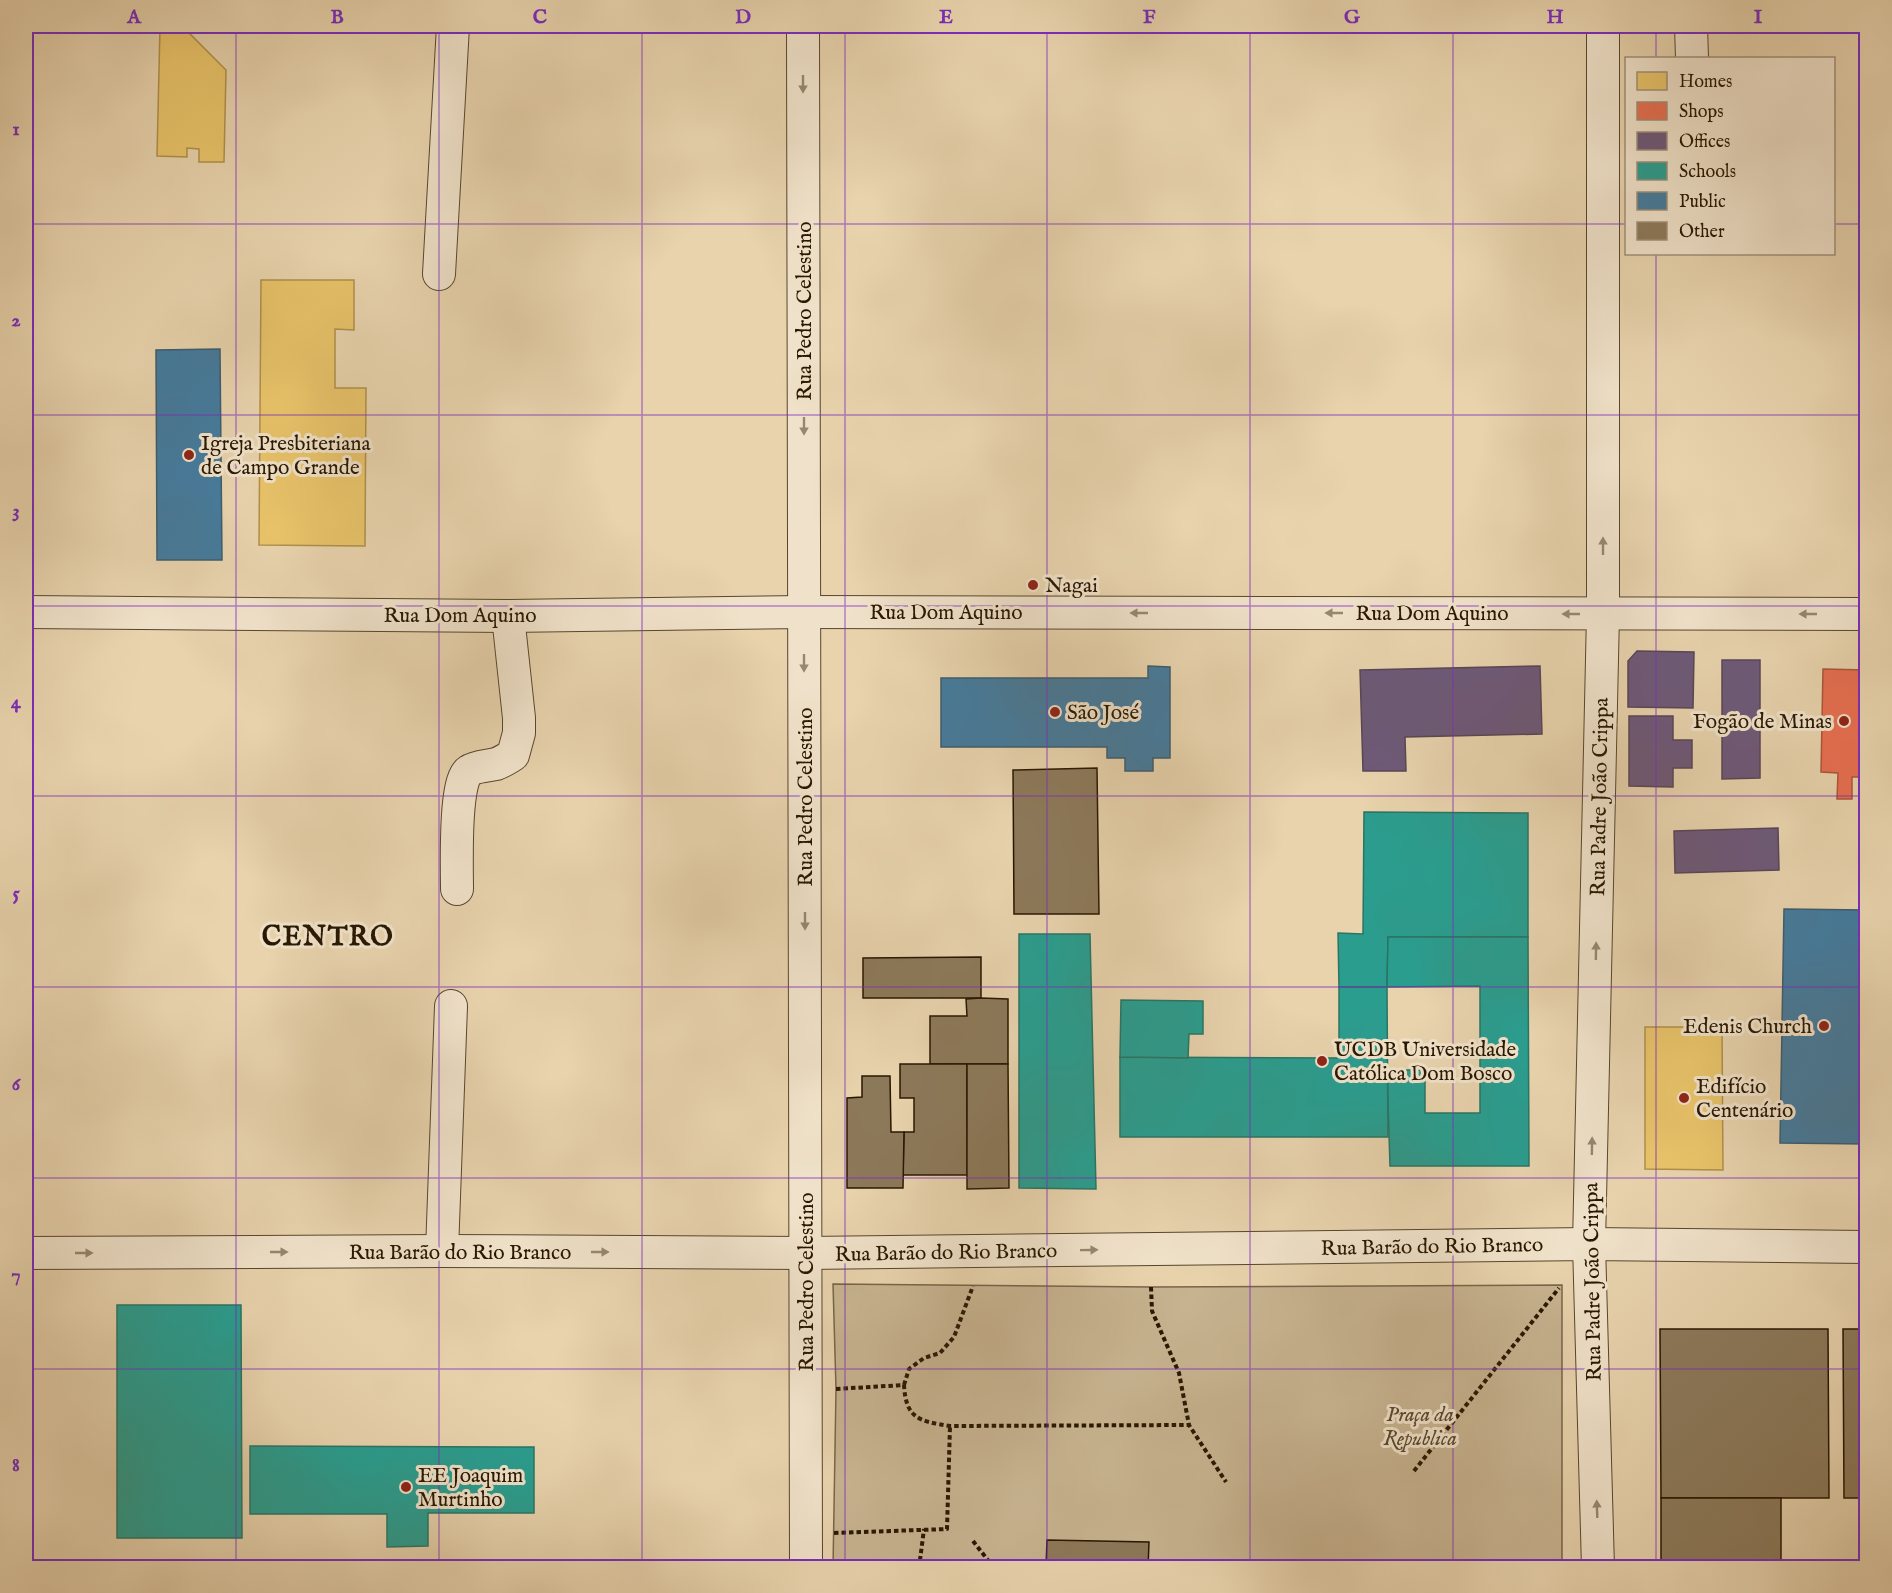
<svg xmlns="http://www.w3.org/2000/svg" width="1892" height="1593" viewBox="0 0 1892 1593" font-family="'IM FELL English',serif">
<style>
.green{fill:#c7b390;stroke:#786548;stroke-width:1.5}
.homes{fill:#e9c46a;stroke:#af904a;stroke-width:1.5}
.shops{fill:#e76f51;stroke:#ae5539;stroke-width:1.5}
.offices{fill:#6d597a;stroke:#584556;stroke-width:1.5}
.schools{fill:#2a9d8f;stroke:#297564;stroke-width:1.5}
.public{fill:#457b9d;stroke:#3c5d6e;stroke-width:1.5}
.building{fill:#8c795a;stroke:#281701;stroke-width:1.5}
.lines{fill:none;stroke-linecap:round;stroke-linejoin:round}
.minor-casing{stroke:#58462c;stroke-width:34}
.path{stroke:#281701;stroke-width:4;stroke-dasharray:4.5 3;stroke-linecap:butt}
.minor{stroke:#f0e2ca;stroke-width:32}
.oneway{fill:#968770}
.grid{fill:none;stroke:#7b2cbf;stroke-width:1.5;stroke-opacity:0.55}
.poi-dot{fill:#8f2418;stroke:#f0e2ca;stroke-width:2}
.labels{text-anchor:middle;stroke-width:6;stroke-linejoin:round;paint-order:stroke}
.street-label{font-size:21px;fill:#281701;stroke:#f0e2ca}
.poi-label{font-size:21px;fill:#281701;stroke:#f0e2ca;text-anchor:start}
.park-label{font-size:21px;font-style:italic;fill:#58462c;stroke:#f0e2ca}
.district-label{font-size:27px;font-weight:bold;letter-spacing:1.5px;fill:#281701;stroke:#f0e2ca}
.neatline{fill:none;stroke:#7b2cbf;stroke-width:2}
.grid-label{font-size:20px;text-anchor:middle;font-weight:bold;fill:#7b2cbf}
</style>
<rect width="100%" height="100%" fill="#e8d3ad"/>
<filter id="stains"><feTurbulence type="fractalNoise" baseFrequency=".00333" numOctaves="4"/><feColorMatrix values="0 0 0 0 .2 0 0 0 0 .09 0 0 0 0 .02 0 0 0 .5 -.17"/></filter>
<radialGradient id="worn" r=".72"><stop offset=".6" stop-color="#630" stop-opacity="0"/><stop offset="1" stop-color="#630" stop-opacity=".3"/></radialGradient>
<polygon class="green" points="833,1284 1151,1287 1562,1285 1562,1567 833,1568 836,1389"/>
<g class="homes">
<polygon points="160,27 175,27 189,33 226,70 224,162 199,162 199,149 187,148 187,157 157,156"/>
<polygon points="261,280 354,280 354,330 335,329 335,388 366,388 365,546 259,545"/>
<polygon points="1645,1027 1722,1027 1723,1170 1645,1169"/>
</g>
<polygon class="shops" points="1823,669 1866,670 1866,777 1852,777 1852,799 1837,799 1838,773 1821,772"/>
<g class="offices">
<polygon points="1637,651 1694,652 1693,708 1628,707 1628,661"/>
<polygon points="1722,660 1760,660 1760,778 1722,779"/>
<polygon points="1540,666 1542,734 1405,737 1406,771 1363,771 1360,670"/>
<polygon points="1629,716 1673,716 1673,740 1692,740 1692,768 1673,768 1673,787 1629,786"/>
<polygon points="1778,828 1779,870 1675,873 1674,831"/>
</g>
<g class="schools">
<polygon points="1364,812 1528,813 1528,937 1388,937 1387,987 1339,987 1338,933 1363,934"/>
<polygon points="1019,934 1090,934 1096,1189 1019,1188"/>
<polygon points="1388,937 1528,937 1529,1166 1390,1166 1387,1070 1425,1070 1425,1113 1480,1113 1480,986 1387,987"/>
<polygon points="1339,987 1387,987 1388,1137 1120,1137 1120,1057 1339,1058"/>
<polygon points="1121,1000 1203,1001 1203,1034 1189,1034 1188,1058 1120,1057"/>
<polygon points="117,1305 241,1305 242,1538 117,1538"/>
<polygon points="250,1446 534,1447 534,1513 428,1513 428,1546 387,1547 387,1514 250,1514"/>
</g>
<g class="public">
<polygon points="220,349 222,560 157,560 156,350"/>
<polygon points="1148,666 1170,667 1170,758 1153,758 1153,771 1125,771 1125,758 1107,758 1107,747 941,747 941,678 1148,678"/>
<polygon points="1784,909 1866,910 1866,1144 1780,1143"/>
</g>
<g class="building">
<polygon points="1097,768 1099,914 1014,914 1013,770"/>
<polygon points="981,957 981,998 863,998 863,958"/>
<polygon points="981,998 1008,999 1008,1064 930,1064 930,1016 967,1016 966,999"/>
<polygon points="900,1064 967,1064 967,1175 903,1175 904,1132 914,1132 914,1098 900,1098"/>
<polygon points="967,1064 1008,1064 1009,1188 967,1189"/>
<polygon points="862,1076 890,1076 891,1132 904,1132 903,1188 847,1188 847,1098 862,1097"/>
<polygon points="1660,1329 1828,1329 1829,1498 1661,1498"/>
<polygon points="1843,1329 1866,1329 1866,1498 1844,1498"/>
<rect x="1661" y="1498" width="120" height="70"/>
<rect x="1863" y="1498" width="3" height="70"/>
<polygon points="1047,1540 1149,1542 1148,1568 1046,1568"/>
</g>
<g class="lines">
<defs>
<g id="minor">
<polyline points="803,26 806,1568"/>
<polyline points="1691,26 1692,58"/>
<polyline points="439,274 453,26"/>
<polyline points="26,612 508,616 804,612 1866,614"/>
<path d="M 457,889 C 457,869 454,780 469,771 C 476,766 488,766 496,764 C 502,762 508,758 513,755 L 519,733 L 519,718 L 508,616"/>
<polyline points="442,1251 451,1006"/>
<polyline points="26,1253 442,1251 806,1253 1589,1244 1866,1247"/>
<polyline points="1598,1568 1589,1244 1603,614 1603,26"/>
</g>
</defs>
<use href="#minor" class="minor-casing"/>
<g class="path">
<polyline points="1151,1287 1152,1311 1179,1373 1189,1425 1226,1482"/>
<polyline points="904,1385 909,1369 924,1358 940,1353 954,1337 973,1286"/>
<path d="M 836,1389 L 904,1385 C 906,1419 919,1421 950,1426 L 1189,1425"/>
<polyline points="1414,1471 1559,1288"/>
<polyline points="834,1533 947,1529 950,1426"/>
<polyline points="973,1541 994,1568"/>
<polyline points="919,1568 924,1529"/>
</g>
<use href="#minor" class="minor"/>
</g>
<defs><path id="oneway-solid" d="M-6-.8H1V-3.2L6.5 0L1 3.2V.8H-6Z" transform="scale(1.5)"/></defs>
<g class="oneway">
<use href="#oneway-solid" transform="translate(803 84) rotate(90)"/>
<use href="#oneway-solid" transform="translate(804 426) rotate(90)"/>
<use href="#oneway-solid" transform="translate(1603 546) rotate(-90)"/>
<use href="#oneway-solid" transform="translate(1139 613) rotate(-180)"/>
<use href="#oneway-solid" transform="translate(1334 613) rotate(-180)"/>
<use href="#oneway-solid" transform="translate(1571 614) rotate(-180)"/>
<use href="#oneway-solid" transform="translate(1808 614) rotate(-180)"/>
<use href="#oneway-solid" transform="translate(804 663) rotate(90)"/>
<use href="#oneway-solid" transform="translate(805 921) rotate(90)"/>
<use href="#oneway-solid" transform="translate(1596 951) rotate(-89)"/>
<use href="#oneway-solid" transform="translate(1592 1146) rotate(-89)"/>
<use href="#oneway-solid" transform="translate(1089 1250) rotate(-1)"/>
<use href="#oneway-solid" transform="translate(279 1252)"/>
<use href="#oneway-solid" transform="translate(600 1252)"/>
<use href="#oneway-solid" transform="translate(84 1253)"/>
<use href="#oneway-solid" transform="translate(1597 1509) rotate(-92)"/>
</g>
<path class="grid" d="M 236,26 L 236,1568M 439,26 L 439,1568M 642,26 L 642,1568M 845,26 L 845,1568M 1047,26 L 1047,1568M 1250,26 L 1250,1568M 1453,26 L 1453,1568M 1656,26 L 1656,58M 26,224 L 1626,224M 1834,224 L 1866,224M 1656,254 L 1656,1568M 26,415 L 1866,415M 26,606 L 1866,606M 26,796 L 1866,796M 26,987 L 1866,987M 26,1178 L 1866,1178M 26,1369 L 1866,1369"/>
<g class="poi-dot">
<circle cx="189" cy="455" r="6"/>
<circle cx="1033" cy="585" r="6"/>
<circle cx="1055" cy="712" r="6"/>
<circle cx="1844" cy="721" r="6"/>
<circle cx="1824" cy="1026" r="6"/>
<circle cx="1322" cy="1061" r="6"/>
<circle cx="1684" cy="1098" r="6"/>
<circle cx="406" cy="1487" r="6"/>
</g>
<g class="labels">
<g class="street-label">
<text transform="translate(804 311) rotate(-90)" y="7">Rua Pedro Celestino</text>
<text x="946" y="619">Rua Dom Aquino</text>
<text x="1432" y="620">Rua Dom Aquino</text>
<text x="460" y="622">Rua Dom Aquino</text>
<text transform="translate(805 797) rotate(-90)" y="7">Rua Pedro Celestino</text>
<text transform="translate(1599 797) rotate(-89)" y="7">Rua Padre João Crippa</text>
<text transform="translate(1432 1246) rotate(-1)" y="7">Rua Barão do Rio Branco</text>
<text x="460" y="1259">Rua Barão do Rio Branco</text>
<text transform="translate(946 1252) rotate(-1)" y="7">Rua Barão do Rio Branco</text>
<text transform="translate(806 1282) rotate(-90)" y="7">Rua Pedro Celestino</text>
<text transform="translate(1592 1282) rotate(-91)" y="7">Rua Padre João Crippa</text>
</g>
<g class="poi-label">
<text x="201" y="450">Igreja Presbiteriana<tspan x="201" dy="24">de Campo Grande</tspan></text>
<text x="1045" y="592">Nagai</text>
<text x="1067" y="719">São José</text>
<text x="1832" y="728" text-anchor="end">Fogão de Minas</text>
<text x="1812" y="1033" text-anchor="end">Edenis Church</text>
<text x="1334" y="1056">UCDB Universidade<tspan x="1334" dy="24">Católica Dom Bosco</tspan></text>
<text x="1696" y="1093">Edifício<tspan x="1696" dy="24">Centenário</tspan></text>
<text x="418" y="1482">EE Joaquim<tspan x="418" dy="24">Murtinho</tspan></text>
</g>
<g class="park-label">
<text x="1420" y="1421">Praça da<tspan x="1420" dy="24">Republica</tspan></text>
</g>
<g class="district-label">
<text x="328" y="945">CENTRO</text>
</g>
</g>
<rect width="1892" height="1593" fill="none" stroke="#e8d3ad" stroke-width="66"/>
<rect x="1625" y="57" width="210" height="198" fill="#f0e2ca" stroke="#a0917a" stroke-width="1.5"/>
<rect x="1637" y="72" width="30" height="18" fill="#e9c46a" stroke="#a0917a" stroke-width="1.5"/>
<text x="1679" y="87" font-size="18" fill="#281701">Homes</text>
<rect x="1637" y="102" width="30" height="18" fill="#e76f51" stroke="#a0917a" stroke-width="1.5"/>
<text x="1679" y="117" font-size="18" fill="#281701">Shops</text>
<rect x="1637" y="132" width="30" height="18" fill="#6d597a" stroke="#a0917a" stroke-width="1.5"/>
<text x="1679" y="147" font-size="18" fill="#281701">Offices</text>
<rect x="1637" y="162" width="30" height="18" fill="#2a9d8f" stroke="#a0917a" stroke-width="1.5"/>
<text x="1679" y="177" font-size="18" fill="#281701">Schools</text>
<rect x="1637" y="192" width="30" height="18" fill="#457b9d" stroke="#a0917a" stroke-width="1.5"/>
<text x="1679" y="207" font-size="18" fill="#281701">Public</text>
<rect x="1637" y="222" width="30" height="18" fill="#8c795a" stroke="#a0917a" stroke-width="1.5"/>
<text x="1679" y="237" font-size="18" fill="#281701">Other</text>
<rect x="33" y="33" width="1826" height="1527" class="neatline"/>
<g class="grid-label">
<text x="134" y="23">A</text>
<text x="337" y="23">B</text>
<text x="540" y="23">C</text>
<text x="743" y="23">D</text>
<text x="946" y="23">E</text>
<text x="1149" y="23">F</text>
<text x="1352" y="23">G</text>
<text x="1555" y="23">H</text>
<text x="1758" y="23">I</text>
<text x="16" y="135">1</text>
<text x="16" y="326">2</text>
<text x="16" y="517">3</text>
<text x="16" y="708">4</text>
<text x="16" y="899">5</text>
<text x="16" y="1090">6</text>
<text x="16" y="1281">7</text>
<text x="16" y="1471">8</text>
</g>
<rect width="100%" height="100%" filter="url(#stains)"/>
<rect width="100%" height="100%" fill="url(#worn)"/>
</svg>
